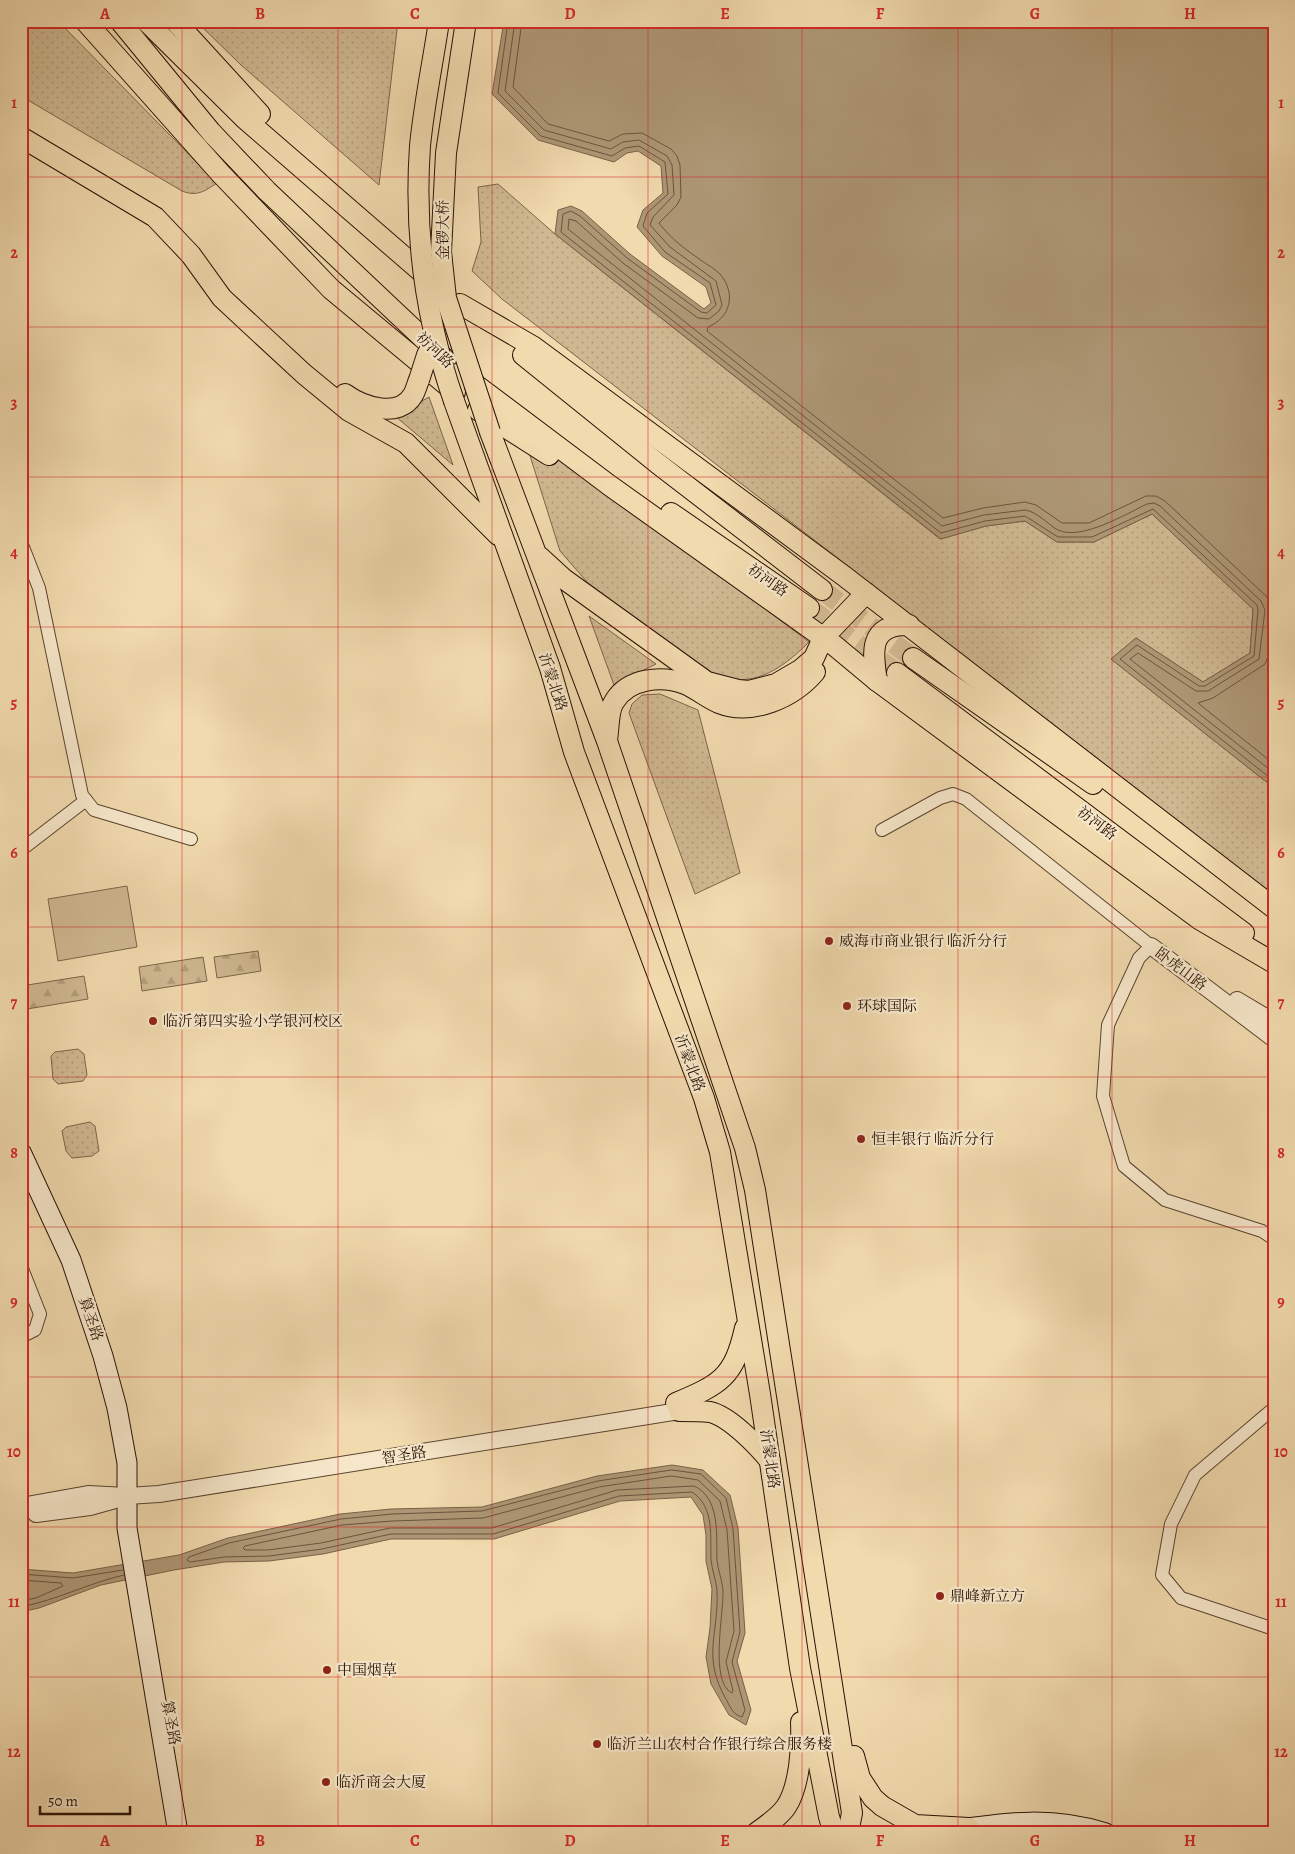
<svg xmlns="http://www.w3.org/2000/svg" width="1295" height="1854" viewBox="0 0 1295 1854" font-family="Alegreya,'Noto Serif SC',serif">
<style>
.green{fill:url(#green-dots);stroke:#7c644a}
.forest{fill:url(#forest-firs);stroke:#7c644a}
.pitch{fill:#cfb891;stroke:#7c644a}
.water{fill:#ad9674;stroke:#786147}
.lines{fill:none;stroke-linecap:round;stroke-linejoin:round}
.shore{stroke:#6a543c;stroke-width:1}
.primary-tunnel{stroke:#d3bc94;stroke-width:20;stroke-dasharray:20 10;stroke-linecap:butt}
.minor-casing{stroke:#5a432e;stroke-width:14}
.tertiary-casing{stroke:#5a432e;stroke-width:18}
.secondary-casing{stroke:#281104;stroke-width:21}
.primary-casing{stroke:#281104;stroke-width:22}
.minor{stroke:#f6e7ca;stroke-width:12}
.tertiary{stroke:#f6e7ca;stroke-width:16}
.secondary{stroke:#f6e7ca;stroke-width:19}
.primary{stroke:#f1daae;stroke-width:20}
.primary-bridge-casing{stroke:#281104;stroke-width:22;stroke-linecap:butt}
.primary-bridge{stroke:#f1daae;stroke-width:20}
.grid{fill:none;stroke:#d62828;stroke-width:1;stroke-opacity:0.55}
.poi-dot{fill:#8f2418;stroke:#f6e7ca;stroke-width:2}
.labels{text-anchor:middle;stroke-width:4.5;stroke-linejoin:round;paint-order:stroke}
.street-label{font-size:15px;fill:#281104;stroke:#f6e7ca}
.poi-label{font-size:15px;fill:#281104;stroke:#f6e7ca;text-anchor:start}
.neatline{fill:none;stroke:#d62828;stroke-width:2}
.grid-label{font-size:16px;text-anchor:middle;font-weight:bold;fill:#d62828}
</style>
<defs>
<pattern id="green-dots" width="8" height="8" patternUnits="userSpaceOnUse" patternTransform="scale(1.25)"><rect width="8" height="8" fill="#cfb891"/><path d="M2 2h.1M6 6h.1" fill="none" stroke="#b29d7b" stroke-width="1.8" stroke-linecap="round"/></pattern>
<pattern id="forest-firs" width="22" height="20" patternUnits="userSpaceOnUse" patternTransform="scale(1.25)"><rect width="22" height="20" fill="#cfb891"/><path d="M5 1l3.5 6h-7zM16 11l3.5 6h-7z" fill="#b29d7b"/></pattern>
</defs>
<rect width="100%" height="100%" fill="#f1daae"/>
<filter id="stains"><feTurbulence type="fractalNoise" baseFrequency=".004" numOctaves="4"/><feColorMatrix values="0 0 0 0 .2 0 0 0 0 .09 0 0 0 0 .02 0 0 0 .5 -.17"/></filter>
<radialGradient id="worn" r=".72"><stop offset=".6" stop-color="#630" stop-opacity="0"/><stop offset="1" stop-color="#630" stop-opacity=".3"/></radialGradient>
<g class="green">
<path d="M 21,21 L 58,21 L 217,183 C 205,191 197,197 182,191 L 21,96 Z"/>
<polygon points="196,21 398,21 379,185 241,65"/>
<polygon points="498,184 555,234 940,539 986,526 1025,521 1057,542 1094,542 1152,514 1253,609 1250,653 1203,682 1136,638 1111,659 1274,788 1274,895 502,299 472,271 481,242 478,187"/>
<polygon points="429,397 453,465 395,416"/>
<path d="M 520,424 L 809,642 C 788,663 762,684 730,679 C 723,679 715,675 707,673 L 588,583 L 560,551 Z"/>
<polygon points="589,616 656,664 614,685"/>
<polygon points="660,694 698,710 740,873 695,894 629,713 632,704 642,695"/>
<polygon points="78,1049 84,1054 87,1075 83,1081 58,1084 53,1079 51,1056 55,1052"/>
<polygon points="90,1122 95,1126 99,1151 92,1156 72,1158 66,1151 62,1131 66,1127"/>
</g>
<g class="forest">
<polygon points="258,951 261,971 217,978 214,957"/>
<polygon points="203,957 207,981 142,991 139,967"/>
<polygon points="84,976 88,999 21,1010 21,986"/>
</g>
<polygon class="pitch" points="127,886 137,947 58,961 48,899"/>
<g class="water">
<polygon points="504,21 1274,21 1274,788 1111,659 1136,638 1203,682 1250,653 1253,609 1152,514 1094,542 1057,542 1025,521 986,526 941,539 555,234 558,210 571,206 582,211 630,254 704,309 711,303 706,287 662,256 637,227 643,210 663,193 661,166 638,151 627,153 614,162 538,140 492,94"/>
<polygon points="672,1465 703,1470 730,1495 738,1528 745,1633 737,1661 751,1710 746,1725 729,1715 711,1684 706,1657 710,1628 712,1589 706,1561 706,1535 703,1515 691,1497 620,1501 494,1539 391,1539 323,1554 269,1561 224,1562 174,1570 101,1585 39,1608 21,1612 21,1569 73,1573 179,1555 228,1538 340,1514 391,1509 482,1507 597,1476"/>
</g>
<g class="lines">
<g class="shore">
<polyline points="508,21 498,93 541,136 612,156 625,148 639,146 665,162 668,194 647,213 643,226 665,252 710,283 716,305 707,313 701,312 627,258 580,216 571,211 563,214 561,232 941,533 985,521 1025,516 1058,537 1092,537 1153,509 1257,605 1258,610 1254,656 1205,686 1199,686 1137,645 1120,659 1274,781"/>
<path d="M 515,21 L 505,91 L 544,130 L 611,149 L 623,142 L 639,140 L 667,156 L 672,165 L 674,195 L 653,217 L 650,225 L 670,247 L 716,281 L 722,305 L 719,311 L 709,319 L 698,318 L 623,263 L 576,221 L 569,219 L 568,229 L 942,526 L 984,515 L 1025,510 C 1038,512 1047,524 1058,530 C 1081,541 1126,514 1147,504 L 1154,503 L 1160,506 L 1261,601 L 1265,610 L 1259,659 L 1208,691 L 1196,691 L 1138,653 L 1130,659 L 1274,773"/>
<path d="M 522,21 L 513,87 L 548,124 L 609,141 L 623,134 L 642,133 L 671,149 L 677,156 L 680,165 L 681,197 L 677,205 L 659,223 C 671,239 685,249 702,261 C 708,265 715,269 720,274 C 737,294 730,318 708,327 L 707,331 L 943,518 L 983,508 L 1025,502 L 1036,505 L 1062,523 L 1089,523 L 1146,496 L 1156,496 L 1165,501 L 1266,596 C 1275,607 1272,651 1265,664 L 1213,698 L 1198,703 L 1274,764"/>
<path d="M 672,1470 L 701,1474 L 726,1498 L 733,1529 L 740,1632 L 732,1662 L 745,1710 L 742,1717 C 734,1715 731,1709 727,1701 C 701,1656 719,1636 717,1590 C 716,1580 712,1570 711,1560 C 710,1537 715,1507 692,1492 L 619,1496 L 493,1534 L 391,1534 L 322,1549 L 269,1556 L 224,1557 L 190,1562 L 187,1560 L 189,1557 L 229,1543 L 341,1519 L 392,1514 L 482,1511 L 598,1481 Z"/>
<path d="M 672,1476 L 698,1480 L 720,1501 L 727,1530 L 734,1631 L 726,1662 L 733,1691 L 732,1693 C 709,1682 724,1613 723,1590 C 722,1580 718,1570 717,1560 C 716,1537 721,1498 694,1486 L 617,1490 L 492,1528 L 390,1528 L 321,1543 L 268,1550 L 245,1550 L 243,1548 L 245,1546 L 342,1525 L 392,1521 L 483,1518 L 599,1487 Z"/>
<polyline points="21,1574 73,1578 123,1570"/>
<polyline points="21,1580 61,1583 63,1586 36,1598 21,1601"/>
<path d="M 21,1607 C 57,1600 89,1583 124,1575"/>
</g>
<g class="primary-tunnel">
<polyline points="822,590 913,658"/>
<polyline points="809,608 897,673"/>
</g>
<defs>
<g id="minor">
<polyline points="21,542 39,588 82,795 94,810 191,839"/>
<polyline points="882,830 940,798 953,794 966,799 1151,946 1139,958 1108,1025 1103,1096 1124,1166 1165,1200 1262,1231 1274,1239"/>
<polyline points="21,850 86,800"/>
<polyline points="21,1266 40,1314 35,1330 21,1337"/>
<polyline points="1274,1408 1195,1475 1171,1524 1162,1575 1181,1598 1274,1629"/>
</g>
<g id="tertiary">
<polyline points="1151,946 1274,1039"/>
<polyline points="1237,1000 1274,1022"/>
<polyline points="21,1506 88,1494 127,1496 159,1494 679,1411"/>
<polyline points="36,1514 90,1507 115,1500"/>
</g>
<g id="secondary">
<polyline points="21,1152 71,1260 103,1356 117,1408 127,1463 127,1528 178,1833"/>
<path d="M 954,1830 C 1008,1822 1052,1816 1106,1833"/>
</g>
<g id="primary">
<polyline points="85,21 221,174 331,289 455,392"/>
<polyline points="120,21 211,132 267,191 443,357"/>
<polyline points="146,21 245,119 432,281"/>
<polyline points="175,21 260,114"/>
<polyline points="21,137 155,217 191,255 222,298 304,374 349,411 406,443 498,535"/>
<polyline points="460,304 534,347 844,576 1274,908"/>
<polyline points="523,355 657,463 822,590"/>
<polyline points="460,373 609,485 835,646 877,681 1199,919 1274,963"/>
<path d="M 345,394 C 363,407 399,419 413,395 C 416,390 417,384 419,380"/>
<polyline points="454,401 550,668 574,752 704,1098 720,1152 760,1394 800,1668 829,1817 834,1833"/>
<polyline points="478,410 549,455"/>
<polyline points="490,432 607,741 745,1148 755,1190 852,1813 848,1833"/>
<polyline points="671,513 809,608"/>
<polyline points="540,557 564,579 707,682 738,690 749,691 776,684 800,670 814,658 823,638 866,593"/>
<polyline points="913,658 1093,784"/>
<polyline points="897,673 1244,933"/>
<path d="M 877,681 C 872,651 869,624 909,625"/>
<path d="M 607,740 C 609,729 608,711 614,702 C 628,678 662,675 685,684 C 697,689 707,698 719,703 C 752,716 793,698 815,672"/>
<path d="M 676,1403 C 721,1384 734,1377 745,1328"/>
<path d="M 679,1411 C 689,1411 700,1411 710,1412 C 729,1416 758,1446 770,1461"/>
<polyline points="854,1756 860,1778 873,1798 882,1806 915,1825 969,1828"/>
<path d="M 756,1833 C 766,1826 779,1817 786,1807 C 800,1786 802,1746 801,1722"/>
</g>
</defs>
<use href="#minor" class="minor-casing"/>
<use href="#tertiary" class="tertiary-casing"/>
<use href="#secondary" class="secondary-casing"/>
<use href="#primary" class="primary-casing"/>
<use href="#minor" class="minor"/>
<use href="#tertiary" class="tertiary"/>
<use href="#secondary" class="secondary"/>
<use href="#primary" class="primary"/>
<defs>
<g id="primary-bridge">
<path d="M 439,21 C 433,62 424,104 420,146 C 414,233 425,318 454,401"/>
<polyline points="466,21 446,153 441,252 446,298 490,432"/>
<polyline points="419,380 427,355 435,341"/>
</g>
</defs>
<use href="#primary-bridge" class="primary-bridge-casing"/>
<use href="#primary-bridge" class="primary-bridge"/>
</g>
<path class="grid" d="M 182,21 L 182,1833M 338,21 L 338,1833M 492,21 L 492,1833M 648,21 L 648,1833M 802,21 L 802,1833M 958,21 L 958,1833M 1112,21 L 1112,1833M 21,177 L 1274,177M 21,327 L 1274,327M 21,477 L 1274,477M 21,627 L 1274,627M 21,777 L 1274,777M 21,927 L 1274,927M 21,1077 L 1274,1077M 21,1227 L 1274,1227M 21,1377 L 1274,1377M 21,1527 L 1274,1527M 21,1677 L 1274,1677"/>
<g class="poi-dot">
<circle cx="829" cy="941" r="5"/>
<circle cx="847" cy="1006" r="5"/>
<circle cx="153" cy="1021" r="5"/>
<circle cx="861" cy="1139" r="5"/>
<circle cx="940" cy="1596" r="5"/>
<circle cx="327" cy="1670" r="5"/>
<circle cx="597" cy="1744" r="5"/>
<circle cx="326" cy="1782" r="5"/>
</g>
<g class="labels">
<g class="street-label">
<text transform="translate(443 230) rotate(-90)" y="5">金锣大桥</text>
<text transform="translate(435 350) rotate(43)" y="5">祊河路</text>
<text transform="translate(768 580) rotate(35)" y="5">祊河路</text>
<text transform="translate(553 682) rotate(72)" y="5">沂蒙北路</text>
<text transform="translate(1097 823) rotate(37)" y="5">祊河路</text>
<text transform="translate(1181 969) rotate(37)" y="5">卧虎山路</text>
<text transform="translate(690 1063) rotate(70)" y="5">沂蒙北路</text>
<text transform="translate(91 1319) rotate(71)" y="5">算圣路</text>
<text transform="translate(404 1455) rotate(-9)" y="5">智圣路</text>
<text transform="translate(770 1459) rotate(82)" y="5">沂蒙北路</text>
<text transform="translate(171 1723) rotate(79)" y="5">算圣路</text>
</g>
<g class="poi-label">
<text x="839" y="946">威海市商业银行 临沂分行</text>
<text x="857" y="1011">环球国际</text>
<text x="163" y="1026">临沂第四实验小学银河校区</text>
<text x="871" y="1144">恒丰银行 临沂分行</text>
<text x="950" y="1601">鼎峰新立方</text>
<text x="337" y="1675">中国烟草</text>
<text x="607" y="1749">临沂兰山农村合作银行综合服务楼</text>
<text x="336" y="1787">临沂商会大厦</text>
</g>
</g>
<rect width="1295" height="1854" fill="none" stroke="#f1daae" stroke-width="55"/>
<path d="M40 1806v8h90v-8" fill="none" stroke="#281104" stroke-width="2.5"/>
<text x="48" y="1806" font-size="15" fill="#281104" stroke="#f6e7ca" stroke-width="4" paint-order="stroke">50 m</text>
<rect x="28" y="28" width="1240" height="1798" class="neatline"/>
<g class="grid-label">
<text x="105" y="19">A</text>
<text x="260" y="19">B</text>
<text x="415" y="19">C</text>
<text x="570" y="19">D</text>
<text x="725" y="19">E</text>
<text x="880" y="19">F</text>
<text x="1035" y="19">G</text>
<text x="1190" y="19">H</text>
<text x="14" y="108">1</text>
<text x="1281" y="108">1</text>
<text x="14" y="258">2</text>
<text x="1281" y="258">2</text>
<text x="14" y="408">3</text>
<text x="1281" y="408">3</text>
<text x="14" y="558">4</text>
<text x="1281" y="558">4</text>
<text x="14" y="708">5</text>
<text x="1281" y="708">5</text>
<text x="14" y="858">6</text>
<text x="1281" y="858">6</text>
<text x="14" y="1008">7</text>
<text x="1281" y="1008">7</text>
<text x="14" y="1158">8</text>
<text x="1281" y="1158">8</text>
<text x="14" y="1307">9</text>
<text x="1281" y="1307">9</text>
<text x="14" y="1457">10</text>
<text x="1281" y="1457">10</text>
<text x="14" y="1607">11</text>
<text x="1281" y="1607">11</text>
<text x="14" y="1757">12</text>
<text x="1281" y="1757">12</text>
<text x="105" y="1846">A</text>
<text x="260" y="1846">B</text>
<text x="415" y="1846">C</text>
<text x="570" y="1846">D</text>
<text x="725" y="1846">E</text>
<text x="880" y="1846">F</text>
<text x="1035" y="1846">G</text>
<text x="1190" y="1846">H</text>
</g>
<rect width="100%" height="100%" filter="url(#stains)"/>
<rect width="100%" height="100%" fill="url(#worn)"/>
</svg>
